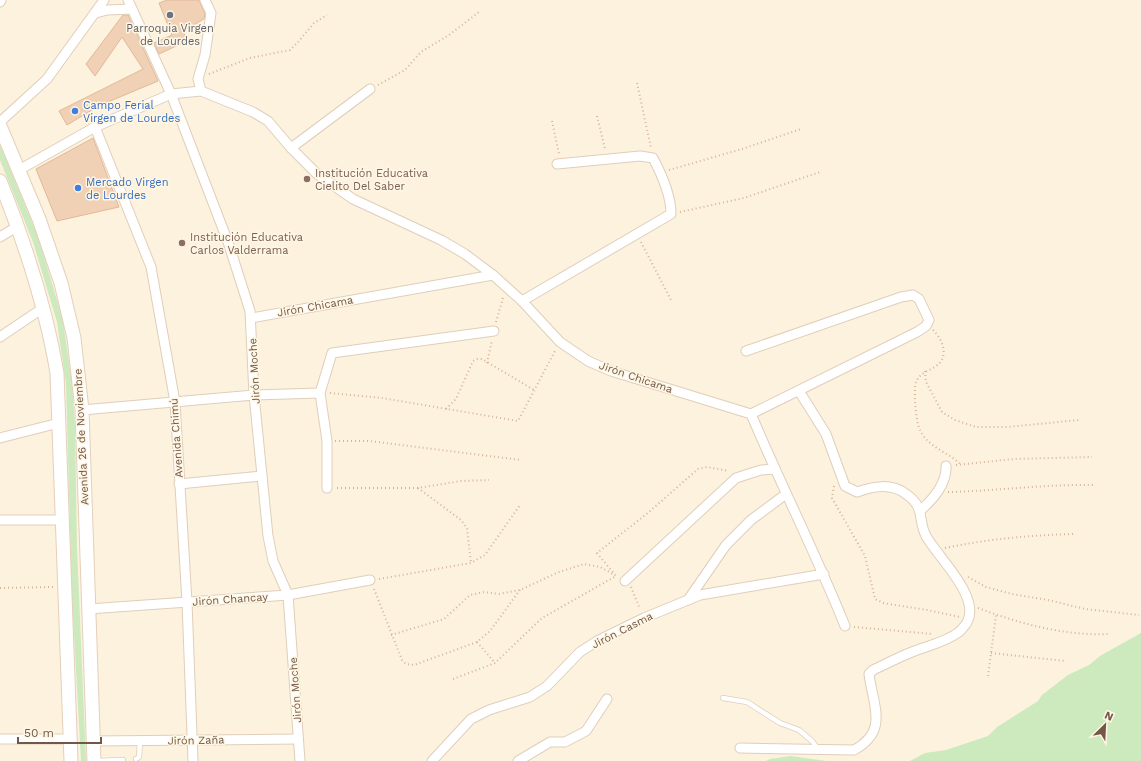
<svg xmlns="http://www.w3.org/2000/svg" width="1141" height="761" viewBox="0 0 1141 761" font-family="'Work Sans',sans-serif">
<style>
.green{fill:#cde9be}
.building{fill:#f1d1b6;stroke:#e4b896}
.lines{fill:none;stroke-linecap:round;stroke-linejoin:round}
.service-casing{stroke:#e0cebb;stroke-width:6}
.minor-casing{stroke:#e0cebb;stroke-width:11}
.secondary-casing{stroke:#e5cfb9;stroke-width:15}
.path{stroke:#d5b49a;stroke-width:2;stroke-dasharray:1 3;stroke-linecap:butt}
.service{stroke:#fff;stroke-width:4.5}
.minor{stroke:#fff;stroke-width:9}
.secondary{stroke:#fff;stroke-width:13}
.worship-dot{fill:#6b7280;stroke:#fff6e4;stroke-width:1.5}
.shop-dot{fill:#3f7fe0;stroke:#fff6e4;stroke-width:1.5}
.education-dot{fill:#8d6e63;stroke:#fff6e4;stroke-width:1.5}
.labels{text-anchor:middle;stroke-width:3;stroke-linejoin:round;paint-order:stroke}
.worship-label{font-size:11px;fill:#5b616d;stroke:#fff6e4}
.shop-label{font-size:11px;fill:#366cbe;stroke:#fff6e4;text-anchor:start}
.education-label{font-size:11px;fill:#785e54;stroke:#fff6e4;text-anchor:start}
.street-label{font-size:11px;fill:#725847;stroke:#fff6e4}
</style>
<rect width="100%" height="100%" fill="#fcf2de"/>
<g class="green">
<polygon points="0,145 39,239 63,321 72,383 75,425 77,548 86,761 81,761 72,598 66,384 57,322 33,242 0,160"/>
<polygon points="1141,633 1141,761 910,761 925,753 946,750 988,736 997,727 1038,701 1042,695 1068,675 1089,665 1100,656"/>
<polygon points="791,756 826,761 766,761 770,759"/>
</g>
<g class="building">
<polygon points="167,0 199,0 205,14 204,19 183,31 187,41 159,54 154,43 172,35 159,3"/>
<polygon points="123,15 128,15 158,81 91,109 92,110 67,125 59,111 143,69 122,37 95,76 86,64"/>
<polygon points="93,138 119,207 57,221 36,169"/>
</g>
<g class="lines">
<defs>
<g id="service">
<polyline points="723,698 747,702 780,723 799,730 812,741 818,749"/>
<polyline points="136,759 139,757 140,741"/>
<polyline points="96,761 123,760"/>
</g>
<g id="minor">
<polyline points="128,0 171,94 228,242 250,311 254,395 268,536 273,561 288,595 300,761"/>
<polyline points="0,2 1,0"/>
<polyline points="96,13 107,10 132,9"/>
<polyline points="201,91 198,79 205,55 211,13 205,0"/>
<polyline points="0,122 47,79 104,0"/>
<polyline points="95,127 151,267 175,402 187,602 193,761"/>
<polyline points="291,148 370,89"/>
<path d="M 19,170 L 95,127 L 171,94 L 201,91 L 253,112 L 268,121 L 291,148 L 317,174 L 353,199 L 441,240 L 465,254 L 493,275 L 522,301 L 560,342 L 588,361 L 611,371 L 751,414 C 781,485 816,554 845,626"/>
<polyline points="0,237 18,226"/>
<path d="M 522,301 L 671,214 C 671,195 662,175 653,158 L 640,156 L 557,164"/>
<polyline points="251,318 493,275"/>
<polyline points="0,337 43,308"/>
<polyline points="746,351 901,297 913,295 919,299 929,320 926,326 917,332 751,414"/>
<polyline points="82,410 254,395 320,393"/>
<polyline points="0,438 59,423"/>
<polyline points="179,484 262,476"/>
<polyline points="327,488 327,441 320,393 332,353 494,331"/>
<path d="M 921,510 C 933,499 947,484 946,466"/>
<polyline points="0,520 62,520"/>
<polyline points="625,581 736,478 761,470 774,469"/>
<polyline points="688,600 726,545 751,520 786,494"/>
<polyline points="88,609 288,595 370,580"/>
<polyline points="0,739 70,739"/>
<polyline points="93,741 298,739"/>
<path d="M 740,748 L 854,750 C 889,731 873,706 869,674 L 873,670 C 886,664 899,657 912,652 C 927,646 946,642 959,632 C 962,629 967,624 968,620 C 979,595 937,556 926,536 C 917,518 926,508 906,494 C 891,483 874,486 857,492 L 845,486 L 826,434 L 799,391"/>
<polyline points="432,761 471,719 489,710 530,697 547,686 580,652 597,641 644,618 700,595 824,574"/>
<polyline points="518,761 550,742 565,742 586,731 607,699"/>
</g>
<g id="secondary">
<polyline points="0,126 39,219 61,283 74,338 82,410 94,761"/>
<path d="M 0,181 C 25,243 46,307 57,373 L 71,761"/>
</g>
</defs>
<use href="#service" class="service-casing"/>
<use href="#minor" class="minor-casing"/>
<use href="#secondary" class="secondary-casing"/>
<g class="path">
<polyline points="209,74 250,58 290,50 298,42 314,23 327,15"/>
<polyline points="637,83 651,148"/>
<polyline points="378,85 405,70 421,52 449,35 479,12"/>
<polyline points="597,116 605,149"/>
<polyline points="552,121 559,154"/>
<polyline points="669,170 742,149 801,129"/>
<polyline points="680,212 744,198 820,172"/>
<polyline points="641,242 672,302"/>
<polyline points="496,322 503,298"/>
<path d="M 933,330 C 943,340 950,357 935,367 C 928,371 920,373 916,382 C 913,389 916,423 920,430 C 928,448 949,452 961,465"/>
<polyline points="487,363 492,340"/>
<polyline points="925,371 926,382 942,412 955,420 976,427 1007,427 1079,420"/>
<polyline points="330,393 382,398 518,421 555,351"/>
<polyline points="446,409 456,399 473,361 477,359 482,359 534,390"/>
<polyline points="335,441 369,441 521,460"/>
<polyline points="956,465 1014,459 1092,457"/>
<polyline points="834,486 832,498 865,556 875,599 883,603 927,610 960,617"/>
<polyline points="337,488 418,488 461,481 489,480"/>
<polyline points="418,488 461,520 467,528 471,563"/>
<path d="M 948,492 C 997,491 1046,484 1095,485"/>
<path d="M 945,548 C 988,539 1031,535 1075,534"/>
<polyline points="968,577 986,587 1012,594 1048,600 1085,609 1139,615"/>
<polyline points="379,579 471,563 485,555 520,505"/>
<polyline points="631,587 640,609"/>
<polyline points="0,588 53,587"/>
<polyline points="374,589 402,660 406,664 414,665 477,642 490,631 520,590"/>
<path d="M 978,608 C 1021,624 1064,636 1110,634"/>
<polyline points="854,627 933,634"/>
<polyline points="391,635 444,619 470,595 484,592 499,594 520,590 559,572 584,564 600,567 615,575"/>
<polyline points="477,642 495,663"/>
<polyline points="991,653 1065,661"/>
<polyline points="988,676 996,615"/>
<polyline points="453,679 495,663 542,618 616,576 597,553 649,512 698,469 707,467 729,471"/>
</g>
<use href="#service" class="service"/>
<use href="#minor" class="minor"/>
<use href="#secondary" class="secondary"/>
</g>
<circle class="worship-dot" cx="170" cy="15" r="4"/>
<g class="shop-dot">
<circle cx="75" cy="111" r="4"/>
<circle cx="78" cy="188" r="4"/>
</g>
<g class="education-dot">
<circle cx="307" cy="179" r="4"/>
<circle cx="182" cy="243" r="4"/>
</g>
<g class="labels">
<g class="worship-label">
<text x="170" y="32">Parroquia Virgen<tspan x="170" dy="13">de Lourdes</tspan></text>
</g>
<g class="shop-label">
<text x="83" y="109">Campo Ferial<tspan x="83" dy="13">Virgen de Lourdes</tspan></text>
<text x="86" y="186">Mercado Virgen<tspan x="86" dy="13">de Lourdes</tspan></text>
</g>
<g class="education-label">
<text x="315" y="177">Institución Educativa<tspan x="315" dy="13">Cielito Del Saber</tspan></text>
<text x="190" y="241">Institución Educativa<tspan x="190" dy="13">Carlos Valderrama</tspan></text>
</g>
<g class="street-label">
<text transform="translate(315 306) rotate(-10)" y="4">Jirón Chicama</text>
<text transform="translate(254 371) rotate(-93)" y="4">Jirón Moche</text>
<text transform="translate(636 377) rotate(19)" y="4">Jirón Chicama</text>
<text transform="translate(81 437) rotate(-93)" y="4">Avenida 26 de Noviembre</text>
<text transform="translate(176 438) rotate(-94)" y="4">Avenida Chimú</text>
<text transform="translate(230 599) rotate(-4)" y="4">Jirón Chancay</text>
<text transform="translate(622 630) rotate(-27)" y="4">Jirón Casma</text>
<text transform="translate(295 690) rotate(-94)" y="4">Jirón Moche</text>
<text transform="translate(196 740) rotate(-1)" y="4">Jirón Zaña</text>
</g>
</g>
<g transform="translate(1105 725) rotate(24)" stroke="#fff6e4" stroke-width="3" paint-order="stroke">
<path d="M0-3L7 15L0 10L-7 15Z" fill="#725847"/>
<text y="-6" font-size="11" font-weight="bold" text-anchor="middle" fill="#725847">N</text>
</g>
<path d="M18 737v6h83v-6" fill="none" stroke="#725847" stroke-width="2"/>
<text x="24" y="737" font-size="12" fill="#725847" stroke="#fff6e4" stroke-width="3" paint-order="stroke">50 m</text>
</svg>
